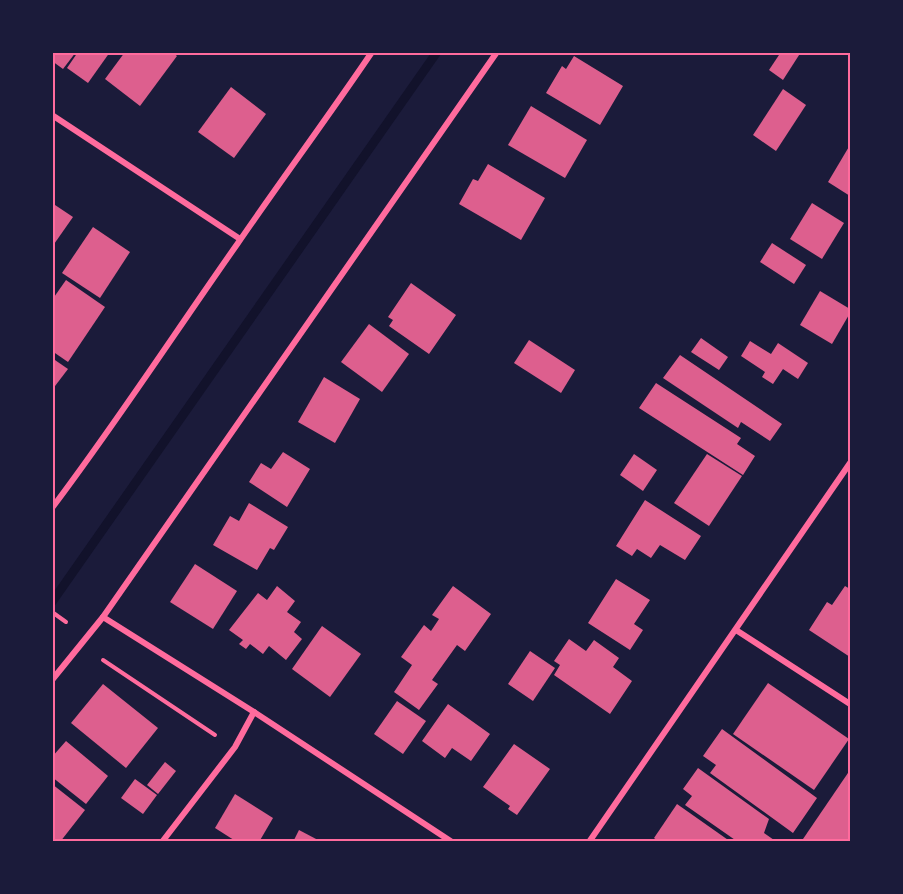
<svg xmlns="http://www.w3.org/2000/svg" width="903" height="894" viewBox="0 0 903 894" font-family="'Titillium Web',sans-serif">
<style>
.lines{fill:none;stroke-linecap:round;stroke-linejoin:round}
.stream{stroke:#12122b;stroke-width:9}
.building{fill:#dd5f8e}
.path{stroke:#ff6b9d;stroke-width:4}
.minor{stroke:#ff6b9d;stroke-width:6}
.neatline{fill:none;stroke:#ff6b9d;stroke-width:2}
</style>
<rect width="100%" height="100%" fill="#1b1b3a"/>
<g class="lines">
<polyline class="stream" points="52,602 437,52"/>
</g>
<g class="building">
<polygon points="52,52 76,52 63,69 52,61"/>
<polygon points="78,52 110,52 88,83 67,68"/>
<polygon points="125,52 172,52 177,56 140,106 105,79"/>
<polygon points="781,52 801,52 783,80 769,70"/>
<polygon points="574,56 623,86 600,125 546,93 562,66 566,69"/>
<polygon points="231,87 266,114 234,158 198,132"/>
<polygon points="783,89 806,105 776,151 753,135"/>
<polygon points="531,106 587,140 565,178 508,145"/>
<polygon points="850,145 850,196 828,182"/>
<polygon points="488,164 545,198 521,240 459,204 473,179 478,181"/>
<polygon points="52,203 73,217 52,247"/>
<polygon points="812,203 844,223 822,259 790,239"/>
<polygon points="93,227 130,252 100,298 62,273"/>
<polygon points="772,243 806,265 794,284 760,262"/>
<polygon points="66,280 105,307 68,362 52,351 52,300"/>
<polygon points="411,283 456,315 429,354 389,326 393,320 388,317"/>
<polygon points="820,291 850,309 850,313 832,344 800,325"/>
<polygon points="369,324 409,354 382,392 341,362"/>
<polygon points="701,338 728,357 719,370 691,352"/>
<polygon points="529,340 575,370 561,393 514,363"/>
<polygon points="750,341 771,354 778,343 808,363 798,379 783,369 773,384 762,377 765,372 741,356"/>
<polygon points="680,355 782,424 770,441 741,422 738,428 663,378"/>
<polygon points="52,358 68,369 52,390"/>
<polygon points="324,377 360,399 335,443 298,422"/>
<polygon points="656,383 741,438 737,444 755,456 743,475 639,408"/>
<polygon points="283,452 310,469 287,507 249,482 261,463 271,469"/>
<polygon points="634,454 657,470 643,491 620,475"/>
<polygon points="707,454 742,476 709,526 674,503"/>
<polygon points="645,500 701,536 685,560 660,545 651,558 637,549 632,556 616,546"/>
<polygon points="249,503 288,527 274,550 270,548 257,570 213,545 230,516 239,521"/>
<polygon points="195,564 237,591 213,629 170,602"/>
<polygon points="616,579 650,600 634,624 643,630 630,650 588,623"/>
<polygon points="277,586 295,601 287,612 301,622 294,632 302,639 286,660 269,646 263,654 250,644 246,649 239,644 243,640 229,630 258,593 267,600"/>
<polygon points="453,586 491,614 465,651 457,645 432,680 438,684 419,710 394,692 412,665 401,657 424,625 431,631 439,619 432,615"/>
<polygon points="845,586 850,589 850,657 809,630 827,602 832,605"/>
<polygon points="322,626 361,654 330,697 292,669"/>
<polygon points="569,639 586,651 594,640 619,658 613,667 632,681 610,714 554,675 560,665 554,661"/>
<polygon points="530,651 555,668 533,701 508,684"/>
<polygon points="768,683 849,739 814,790 733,734"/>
<polygon points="103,684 158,728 126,768 71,723"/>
<polygon points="397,701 426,721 403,754 374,734"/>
<polygon points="448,704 490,734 471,761 452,748 445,758 422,741"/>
<polygon points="722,729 817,798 793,833 710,773 716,765 703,756"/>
<polygon points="66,741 108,776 86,804 52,777 52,757"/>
<polygon points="514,744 550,769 517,815 508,809 510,806 483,787"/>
<polygon points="165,762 176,771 158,794 147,785"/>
<polygon points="698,768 769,819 764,833 774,840 773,842 738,842 685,805 692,796 683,789"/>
<polygon points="850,770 850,842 807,842 803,839"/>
<polygon points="135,779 157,795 143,814 121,798"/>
<polygon points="52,784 85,810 60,842 52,842"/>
<polygon points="235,794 273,818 259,842 237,842 215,828"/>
<polygon points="677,804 731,842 659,842 654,838"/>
<polygon points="299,830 318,840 317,842 293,842"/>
</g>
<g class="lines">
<g class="path">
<polyline points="52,612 66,622"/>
<polyline points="103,660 215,735"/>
</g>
<g class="minor">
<polyline points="52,115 240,239"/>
<path d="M 52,508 C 117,422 176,331 238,243 C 282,179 328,117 372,52"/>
<polyline points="103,617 254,712 452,842"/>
<polyline points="736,630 850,704"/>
<polyline points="52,680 103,617 497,52"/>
<polyline points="162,842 235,747 254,712"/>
<polyline points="589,842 850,463"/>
</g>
</g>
<rect width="903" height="894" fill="none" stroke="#1b1b3a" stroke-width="108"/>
<rect x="54" y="54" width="795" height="786" class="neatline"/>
</svg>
